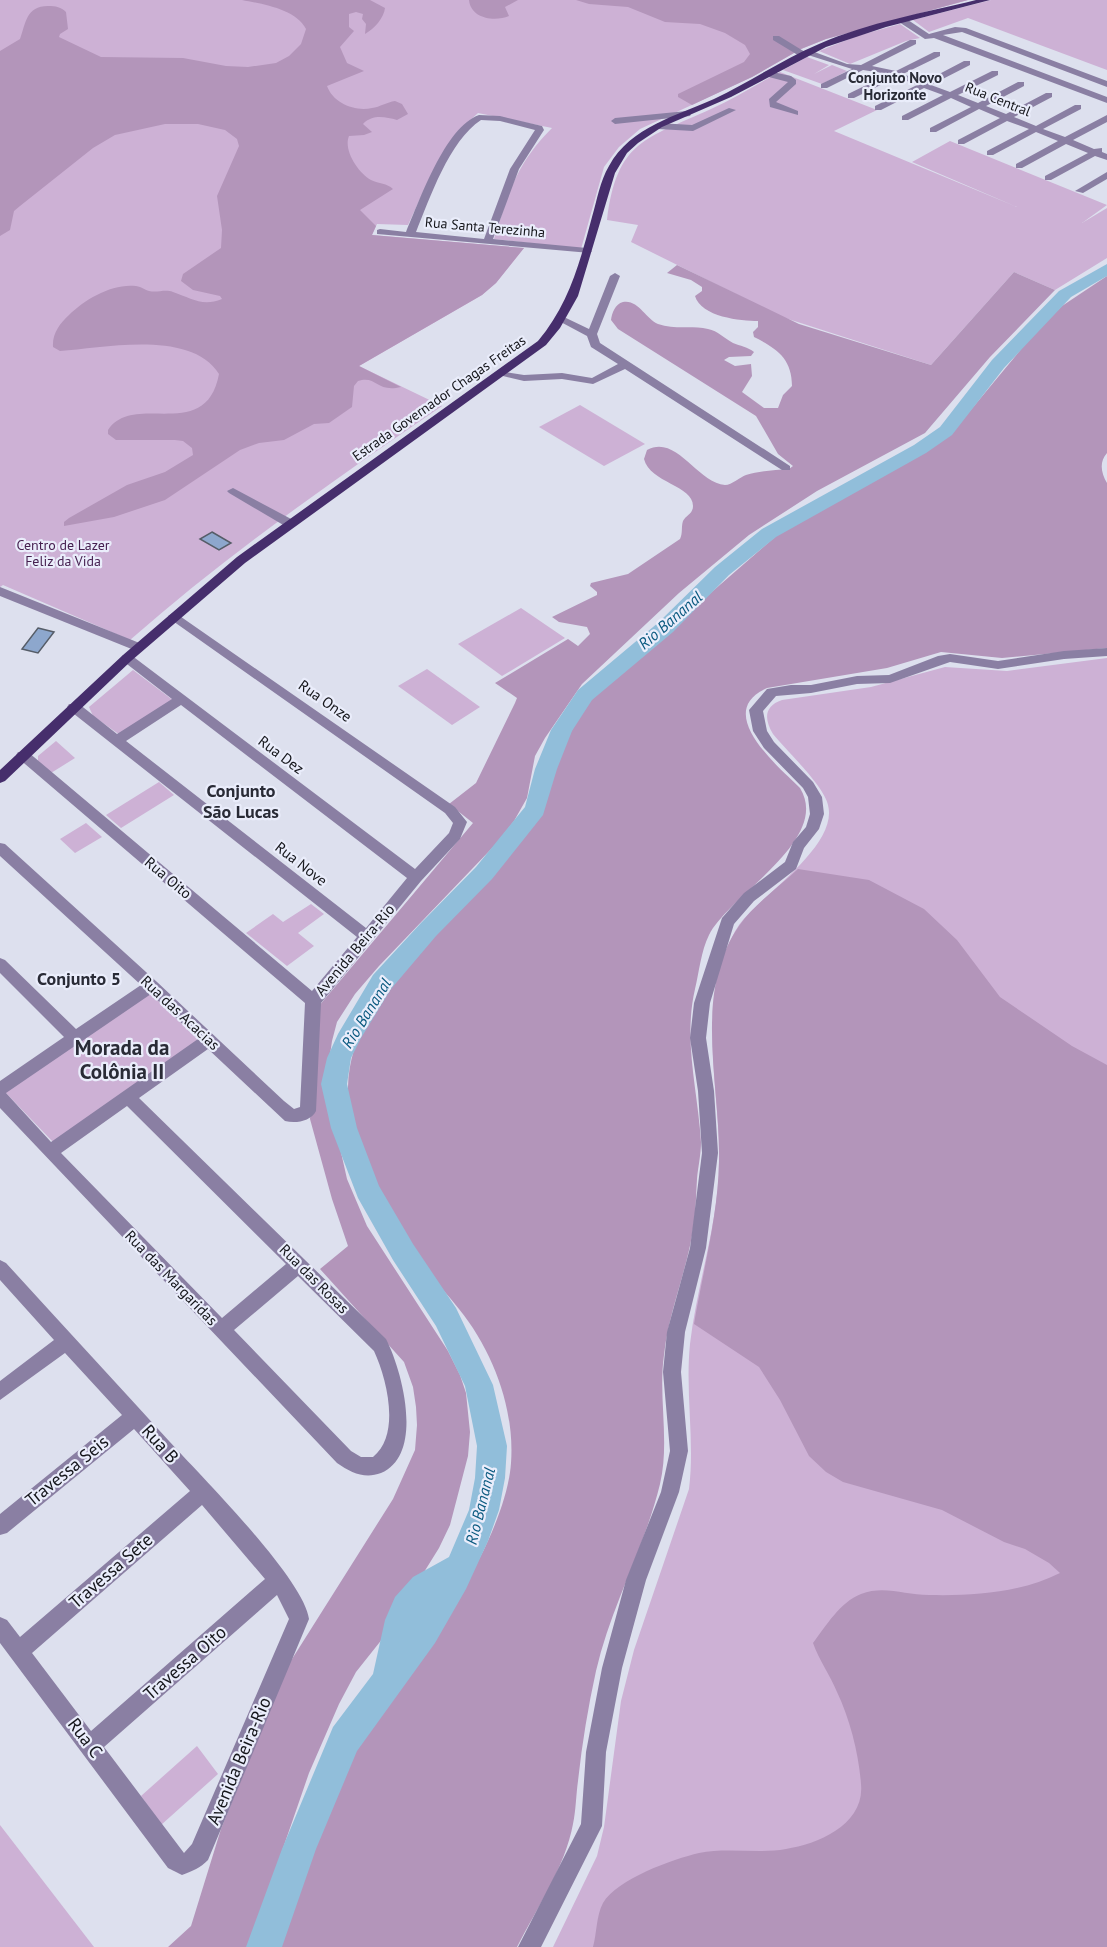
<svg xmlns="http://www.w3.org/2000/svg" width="1107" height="1947" viewBox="0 0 1107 1947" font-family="'PT Sans',sans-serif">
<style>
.green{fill:#cdb1d5}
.forest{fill:#b395ba}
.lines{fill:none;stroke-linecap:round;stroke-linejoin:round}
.river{fill:#91beda;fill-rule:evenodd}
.building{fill:#8da7cd;stroke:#565d68;stroke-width:1.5}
.minor{fill:#8a7fa3;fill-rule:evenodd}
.major{fill:#462e6c;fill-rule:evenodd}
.labels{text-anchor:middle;stroke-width:4.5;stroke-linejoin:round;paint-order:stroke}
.far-street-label{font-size:14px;fill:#14151a;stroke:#eaedfb}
.far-park-label{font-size:14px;fill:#451f4f;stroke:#eaedfb}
.far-quarter-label{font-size:15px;font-weight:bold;fill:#292b36;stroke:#eaedfb}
.street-label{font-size:15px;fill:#14151a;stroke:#eaedfb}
.water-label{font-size:16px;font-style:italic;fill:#09597f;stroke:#eaedfb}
.quarter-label{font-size:18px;font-weight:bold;fill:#292b36;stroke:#eaedfb}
.near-street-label{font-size:18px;fill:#14151a;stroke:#eaedfb}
.district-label{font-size:21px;font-weight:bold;fill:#292b36;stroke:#eaedfb}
</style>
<rect width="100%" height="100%" fill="#dde0ee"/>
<g class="green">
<path d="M 0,0 L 968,0 L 826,39 L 801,49 L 752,77 L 640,129 L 619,147 L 604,167 L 581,249 L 494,239 C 509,192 516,164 552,128 L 478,113 C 442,144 428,183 408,225 L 377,224 L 372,235 L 524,248 L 496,283 L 482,295 L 359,366 L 442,406 C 334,480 229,553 130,640 L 3,585 L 0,587 Z"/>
<polygon points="991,0 1107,0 1107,70 968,18 929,32 913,20"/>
<polygon points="900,24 920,38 906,41 850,64 819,51 857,36"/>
<polygon points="807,57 829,65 814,74 832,65 847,71 822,84 783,70"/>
<path d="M 780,72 L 877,110 L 834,131 L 1017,207 L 912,162 L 950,141 L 1107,205 L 1082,223 L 1107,208 L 1107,258 L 1055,290 L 1014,272 L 931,365 L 782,317 L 631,242 L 638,225 L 607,220 C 617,140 646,139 711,109 C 735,98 757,84 780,72 Z"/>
<polygon points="580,405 645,444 604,466 539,427"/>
<polygon points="521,608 565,638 502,676 458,644"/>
<path d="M 1107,658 L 1107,1947 L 553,1947 L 597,1856 L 604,1827 L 621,1701 L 634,1650 L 689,1489 C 695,1441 685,1393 690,1344 C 697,1283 719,1222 719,1161 C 720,1100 704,1040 719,980 C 724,960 727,942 739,925 C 759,897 839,846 828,805 C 824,786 787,751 773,734 C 764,719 764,706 782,700 L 871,687 L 945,667 L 1007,671 Z"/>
<polygon points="427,669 480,707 452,725 398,686"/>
<polygon points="133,670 174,701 120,735 93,716 89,707"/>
<polygon points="56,741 75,758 51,773 38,761 38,756"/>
<polygon points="159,782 174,795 121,828 106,815"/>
<polygon points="86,823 102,837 75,853 60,839"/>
<polygon points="311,904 324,914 298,933 314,946 287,966 246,933 273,914 283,922"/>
<polygon points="149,992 198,1040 54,1143 5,1092"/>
<polygon points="197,1746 218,1774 161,1825 141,1796"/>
<polygon points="0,1825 94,1947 0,1947"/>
</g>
<g class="forest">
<path d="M 242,0 L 370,0 L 385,8 C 384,18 374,29 365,34 L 366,24 L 362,19 L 363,14 L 356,12 L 349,14 L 349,27 L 354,31 L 340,47 L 347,63 L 364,71 L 327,86 C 333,103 355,112 372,108 C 380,107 387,102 395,101 L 402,104 L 408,114 L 397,120 C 385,117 373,114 363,124 L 372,132 L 364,135 L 349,136 C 343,150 358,173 371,180 C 379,184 387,183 393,189 L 360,210 L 376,226 L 372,235 L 524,248 L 496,283 L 482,295 L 359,366 L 401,387 C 376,393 377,375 358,381 L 354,386 L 352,407 L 329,423 L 314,424 L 284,440 L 259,443 L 240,450 L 165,500 L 114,517 L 64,526 L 64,522 L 69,518 L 127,485 L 165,472 L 193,455 L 192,448 L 183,441 L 175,440 L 116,440 L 108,434 L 108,430 C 134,391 206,444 219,374 C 191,329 103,348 60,351 L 53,347 C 52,334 60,323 69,315 C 85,299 113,283 136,286 C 142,287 145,290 149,291 C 157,293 165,289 173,292 C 191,298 202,307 222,299 L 220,296 L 193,290 L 181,281 L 183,274 L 221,248 L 222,230 L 217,196 L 239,146 L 237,139 L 225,130 L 198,124 L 165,124 L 115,135 L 93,148 L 20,206 L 14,211 L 10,230 L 0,236 L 0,51 L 20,39 C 26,23 26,6 48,6 C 56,6 61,7 66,12 L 68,29 L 60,34 L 59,37 L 101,57 L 183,58 L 226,66 L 248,67 L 276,63 L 289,56 L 301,44 L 306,29 C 296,9 262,4 242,0 Z"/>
<path d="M 469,0 L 518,0 L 505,7 L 509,16 C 495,22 471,19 469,0 Z"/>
<polygon points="576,0 968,0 826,39 801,49 752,77 692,105 678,97 678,94 744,62 750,54 745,45 725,33 700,24 665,22 628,7 589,4"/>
<path d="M 677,265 L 799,324 L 931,365 L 1014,272 L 1055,290 L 990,357 L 925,433 L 817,491 L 749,535 L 679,593 L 582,684 L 545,738 L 535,756 L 527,798 L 514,821 L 495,845 L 379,966 L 355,994 L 337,1022 L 332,1041 L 329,1062 L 331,1108 L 347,1179 L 367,1226 L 448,1351 L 460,1375 L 466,1393 L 470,1432 L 468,1456 L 450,1525 L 439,1548 L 383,1638 L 356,1672 L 339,1704 L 309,1773 L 261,1912 L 252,1947 L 168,1947 L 191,1926 L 221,1829 L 287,1667 L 393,1499 L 415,1450 L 417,1425 L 416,1407 L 413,1387 L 404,1362 L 320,1269 L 348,1246 L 332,1199 L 310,1119 L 318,1007 L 473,823 L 449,804 L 476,783 L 515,703 L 517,698 L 495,683 L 568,639 L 578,646 L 590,634 L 587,627 L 559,622 L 552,617 L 597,595 L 597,592 L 590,586 L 591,583 L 628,574 L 680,539 C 683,533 681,527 683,521 C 686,515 693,514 693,506 C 693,485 650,483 644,459 L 647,450 C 677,434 697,483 725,485 C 732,485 740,477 746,475 C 760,471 775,470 789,469 L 793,466 L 778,454 L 756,416 L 618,329 L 611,320 C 612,313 615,304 623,302 C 638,299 646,319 658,324 C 675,330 691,325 708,329 C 718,331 724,338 733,343 C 740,346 748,347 754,352 L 751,356 L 729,357 L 724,360 L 735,366 L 751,364 L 752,376 L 742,392 L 764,408 L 778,408 L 783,395 L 792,386 C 792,358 776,348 754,337 L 753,332 L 758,327 L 758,321 C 741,321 701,317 695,296 L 702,291 L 702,287 L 691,280 L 667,273 Z"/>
<path d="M 1107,276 L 1107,453 C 1099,462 1101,473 1107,483 L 1107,648 L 1002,658 L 941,652 L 887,668 L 767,688 C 712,712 779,767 800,788 C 832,840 729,895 709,935 C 701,951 699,972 695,989 C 683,1041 698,1091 701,1142 C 701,1155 698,1167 697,1179 C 696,1194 696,1208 694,1222 C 689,1266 669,1309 664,1355 C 658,1397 670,1442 660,1484 C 645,1547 611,1606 596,1671 C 588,1707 582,1744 578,1781 C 576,1795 576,1810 573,1824 C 565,1867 537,1908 517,1947 L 279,1947 C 298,1878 323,1800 359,1739 C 378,1708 403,1681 424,1651 C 457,1603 507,1521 511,1463 C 515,1409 493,1351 459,1309 C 444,1290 427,1273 414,1253 C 401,1234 390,1211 379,1190 C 364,1159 347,1123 348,1087 C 350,1010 415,954 464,903 C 489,877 514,850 536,821 C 546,808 548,790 553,774 C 563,746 577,715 597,692 L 783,530 L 912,460 L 950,435 L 1032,336 L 1062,306 Z"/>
<path d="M 798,869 L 869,880 L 924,909 L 957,940 L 1000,997 L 1072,1046 L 1107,1065 L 1107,1947 L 593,1947 C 597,1933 596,1916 603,1903 C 617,1879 673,1859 699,1853 C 727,1847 758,1854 786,1849 C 819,1844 865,1824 861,1784 C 859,1755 850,1719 837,1692 C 830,1675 819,1660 813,1643 C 826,1626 840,1602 861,1594 C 884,1585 905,1595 929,1595 C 972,1596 1021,1593 1060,1573 L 1049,1563 L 1025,1549 L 1004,1542 L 942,1510 L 843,1482 L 826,1472 L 809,1456 L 780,1400 L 759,1367 L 694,1324 C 703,1271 718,1216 719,1162 C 721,1086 692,993 739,926 C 754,904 779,887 798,869 Z"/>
</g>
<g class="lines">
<polygon class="river" points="1107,264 1107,276 1071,297 1004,368 952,435 926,453 776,537 729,575 673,632 592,700 572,731 557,769 543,815 492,879 436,936 391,989 361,1038 351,1058 347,1084 357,1128 379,1186 413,1244 456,1308 493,1385 507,1446 505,1478 499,1510 488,1541 466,1589 435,1643 357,1751 316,1849 282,1947 246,1947 282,1849 333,1727 373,1674 385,1620 395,1597 413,1577 449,1557 469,1510 475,1478 477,1446 465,1386 436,1326 393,1260 358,1198 331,1128 321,1084 327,1058 338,1034 373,975 420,924 476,867 525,807 535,769 551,730 578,690 659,622 715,567 762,529 914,445 940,427 992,360 1059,291"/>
</g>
<g class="building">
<polygon points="212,532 231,543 219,550 200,539"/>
<polygon points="38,628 54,632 38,653 22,649"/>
</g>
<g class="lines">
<g class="minor">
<polygon points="899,18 905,18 929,34 955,27 966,28 1107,81 1107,87 962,32 943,35 1107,97 1107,103 934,38 925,39 899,22"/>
<polygon points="773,36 779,36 805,52 809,50 847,64 861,65 910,40 916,40 916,44 872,66 896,71 934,52 940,52 940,56 903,74 924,82 964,61 970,61 970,65 931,85 950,92 992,71 998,71 998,75 958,95 978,103 1018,82 1024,82 1024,86 986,106 1006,114 1046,93 1052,93 1052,97 1014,117 1036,126 1075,105 1081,105 1081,109 1043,129 1065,137 1107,115 1107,122 1073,140 1094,149 1102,148 1102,152 1107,154 1107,160 1095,156 1051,180 1045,180 1045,176 1088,153 1066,144 1022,168 1016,168 1016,164 1058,141 1036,132 993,155 987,155 987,151 1029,129 1007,121 964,144 958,144 958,140 1000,118 979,109 936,132 930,132 930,128 971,107 951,98 908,120 902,120 902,116 943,95 924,88 881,110 875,110 875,106 917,85 897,77 854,98 848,98 848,94 889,74 863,70 827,88 821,88 821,84 852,69 808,55 801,57 773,40"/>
<polygon points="768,71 791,76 796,80 796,84 776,102 798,111 798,115 770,107 769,99 788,82 765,76 765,72"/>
<polygon points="729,108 736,110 693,131 658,129 654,126 658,123 692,125"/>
<polygon points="687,111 691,114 690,116 615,124 611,121 615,118"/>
<path d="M 479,115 L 500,116 L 542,126 L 544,130 L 519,169 L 493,239 L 587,248 L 592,251 L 590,253 L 377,234 L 377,230 L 380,229 L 406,232 C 420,200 445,127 479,115 ZM 481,120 L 500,121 L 535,130 L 510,169 L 484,239 L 416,232 C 430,198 449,141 481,120 Z"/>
<polygon points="1107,172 1107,179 1083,193 1075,191"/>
<polygon points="615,273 620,276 597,334 600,343 790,466 790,470 782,470 625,369 593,384 562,379 524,381 499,375 499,371 524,375 562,373 592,378 618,364 591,347 587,336 557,320 566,318 589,329 610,276"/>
<polygon points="233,488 293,520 295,523 293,526 285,526 229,493 227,491"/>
<polygon points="0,587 142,644 144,647 138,651 134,650 0,596"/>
<path d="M 174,612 L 455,807 L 467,822 L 460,839 L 421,881 L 321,1003 L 316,1111 C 311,1121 296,1124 285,1121 L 208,1049 L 139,1098 L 386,1339 C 402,1370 425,1454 381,1473 C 365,1479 351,1473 337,1463 L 0,1108 L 0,1081 L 64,1037 L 0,973 L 0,958 L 5,960 L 76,1029 L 141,985 L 0,856 L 0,843 L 5,844 L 157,982 L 284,1101 L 294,1109 L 300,1107 L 305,1003 L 18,758 L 16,755 L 18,752 L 28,752 L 312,991 L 357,937 L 69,710 L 67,707 L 69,704 L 79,704 L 117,734 L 172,699 L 123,661 L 121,658 L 123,655 L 131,655 L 415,869 L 449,833 L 453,823 L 445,813 L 170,619 L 168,616 ZM 181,705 L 407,878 L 366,928 L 126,741 ZM 151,994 L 198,1039 L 51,1142 L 6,1093 ZM 127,1106 L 286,1264 L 222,1318 L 61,1153 ZM 298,1276 L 374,1351 C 387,1379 401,1435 373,1457 L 361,1457 L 351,1451 L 234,1330 Z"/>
<polygon points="1107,648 1107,656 1064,659 998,669 950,662 890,683 857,684 811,693 776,696 763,711 767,731 774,742 813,782 822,797 824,814 819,829 804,848 796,869 754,901 734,924 710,1003 706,1038 714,1091 718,1153 706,1248 685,1332 681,1372 688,1451 679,1492 646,1580 622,1668 606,1752 602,1826 541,1947 518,1947 581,1824 586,1752 602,1668 626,1580 661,1492 670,1451 663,1372 667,1332 690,1248 702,1153 698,1091 690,1038 694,1003 722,918 744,893 785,862 793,842 806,827 810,814 808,797 803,788 764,748 753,731 749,710 767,689 791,685 811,685 857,676 889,675 938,656 950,654 998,661 1064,651"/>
<path d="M 0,1260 L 6,1263 C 60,1322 115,1382 169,1441 C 200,1475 304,1579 309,1619 L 208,1860 C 200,1868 193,1871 182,1875 L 168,1868 L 0,1643 L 0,1617 L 7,1620 L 20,1637 L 190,1491 L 134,1429 L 7,1533 L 0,1535 L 0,1514 L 122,1415 L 65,1353 L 0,1400 L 0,1381 L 54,1340 L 0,1280 ZM 202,1505 L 265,1579 L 91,1731 L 32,1653 ZM 277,1595 L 289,1619 L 192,1844 L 184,1853 L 104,1747 Z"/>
</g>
<path class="major" d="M 976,0 L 990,0 L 886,27 L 826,47 L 731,97 L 662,127 L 638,143 L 627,153 L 615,173 L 578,296 L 560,328 L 546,345 L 245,563 L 131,661 L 5,781 L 0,783 L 0,770 L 123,655 L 237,557 L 538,341 C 569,304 580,262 592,217 C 597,200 600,181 609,166 C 631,126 677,116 714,99 C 750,82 783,59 819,44 C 869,22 924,13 976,0 Z"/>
</g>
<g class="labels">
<g class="far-street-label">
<text transform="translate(998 99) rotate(22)" y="5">Rua Central</text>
<text transform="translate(485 227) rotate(5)" y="5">Rua Santa Terezinha</text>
<text transform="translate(439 398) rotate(-35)" y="5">Estrada Governador Chagas Freitas</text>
</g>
<g class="far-park-label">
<text x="63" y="550">Centro de Lazer<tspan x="63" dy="16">Feliz da Vida</tspan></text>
</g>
<g class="far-quarter-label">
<text x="895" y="83">Conjunto Novo<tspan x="895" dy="17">Horizonte</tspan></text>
</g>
<g class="street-label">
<text transform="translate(325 701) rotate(35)" y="5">Rua Onze</text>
<text transform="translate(281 755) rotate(37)" y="5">Rua Dez</text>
<text transform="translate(301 864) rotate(38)" y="5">Rua Nove</text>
<text transform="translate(168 878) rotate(40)" y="5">Rua Oito</text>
<text transform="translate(355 950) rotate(-50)" y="5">Avenida Beira-Rio</text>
<text transform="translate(180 1013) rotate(43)" y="5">Rua das Acacias</text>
<text transform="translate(171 1278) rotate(46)" y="5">Rua das Margaridas</text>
<text transform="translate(314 1279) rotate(45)" y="5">Rua das Rosas</text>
</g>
<g class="water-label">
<text transform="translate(670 620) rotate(-41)" y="6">Rio Bananal</text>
<text transform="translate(366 1013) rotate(-58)" y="6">Rio Bananal</text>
<text transform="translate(480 1506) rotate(-76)" y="6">Rio Bananal</text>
</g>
<g class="quarter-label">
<text x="241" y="797">Conjunto<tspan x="241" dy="21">São Lucas</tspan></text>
<text x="79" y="985">Conjunto 5</text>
</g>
<g class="near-street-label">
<text transform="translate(160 1444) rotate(48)" y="6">Rua B</text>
<text transform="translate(67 1471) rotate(-39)" y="6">Travessa Seis</text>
<text transform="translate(111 1571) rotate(-41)" y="6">Travessa Sete</text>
<text transform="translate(185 1663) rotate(-41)" y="6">Travessa Oito</text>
<text transform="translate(85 1738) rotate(53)" y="6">Rua C</text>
<text transform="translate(239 1761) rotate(-67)" y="6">Avenida Beira-Rio</text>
</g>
<g class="district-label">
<text x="122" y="1055">Morada da<tspan x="122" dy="24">Colônia II</tspan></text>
</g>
</g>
</svg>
